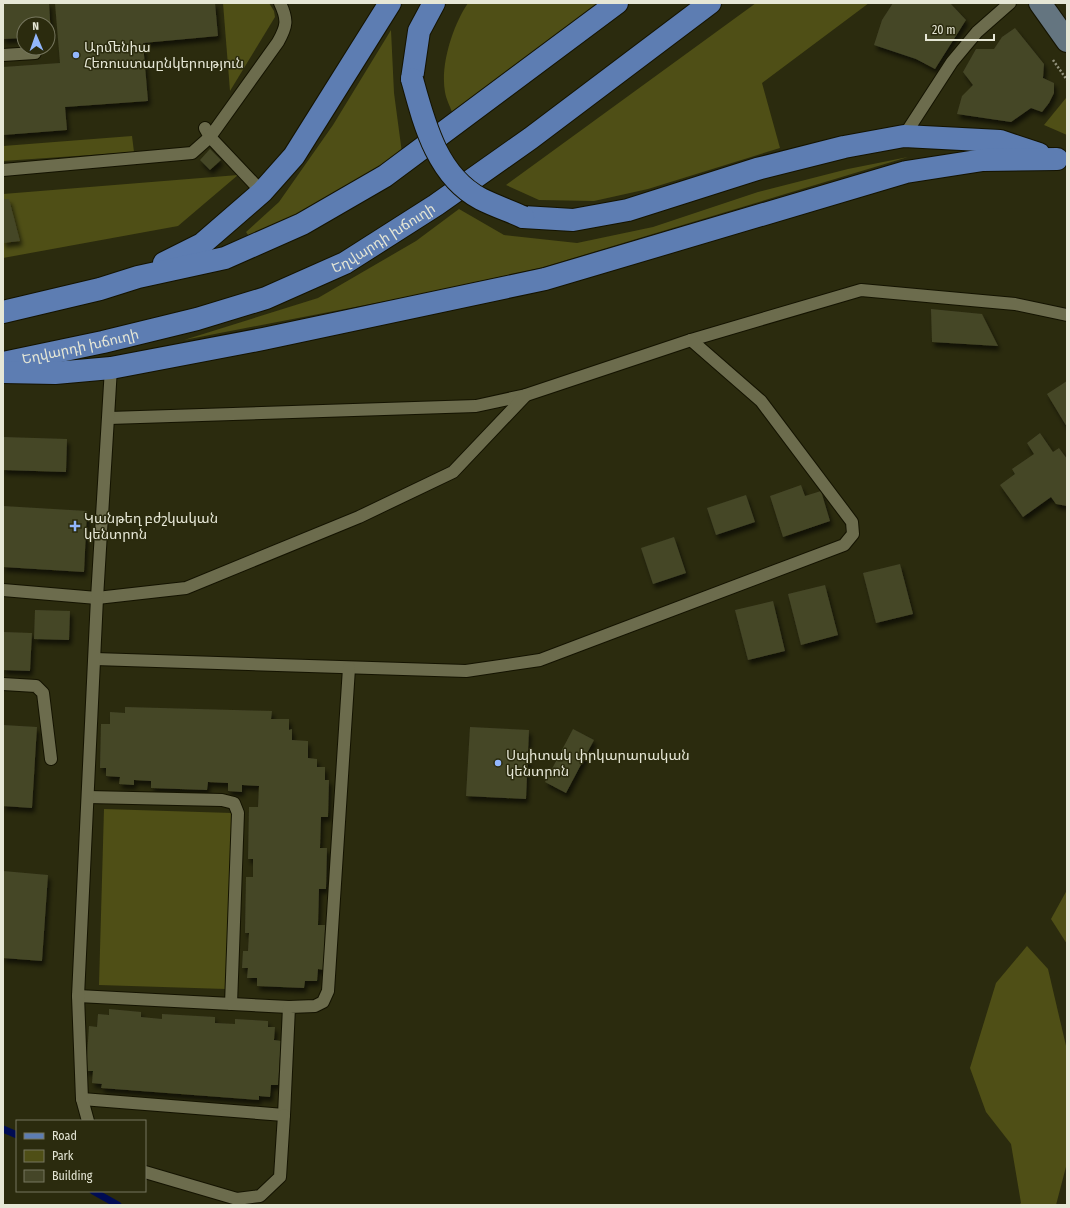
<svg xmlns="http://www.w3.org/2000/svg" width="1070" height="1208" viewBox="0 0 1070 1208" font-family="'Fira Sans Condensed','Noto Sans Armenian',sans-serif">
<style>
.green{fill:#4f4f16}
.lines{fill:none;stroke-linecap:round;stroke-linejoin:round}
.stream{stroke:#000c53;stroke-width:7}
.building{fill:#454628;filter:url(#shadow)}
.service-casing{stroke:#141300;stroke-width:14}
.secondary-casing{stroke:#141300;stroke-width:24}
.primary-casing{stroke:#141300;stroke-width:24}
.path{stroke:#92927c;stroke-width:2.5;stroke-dasharray:2 2;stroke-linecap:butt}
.service{stroke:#6c6c4d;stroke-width:12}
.secondary{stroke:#647580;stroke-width:22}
.primary{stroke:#5d7db2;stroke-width:22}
.primary-bridge-casing{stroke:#141300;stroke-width:24;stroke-linecap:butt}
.primary-bridge{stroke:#5d7db2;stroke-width:22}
.poi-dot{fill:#92b7fd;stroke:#2b2b0e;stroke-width:1.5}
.labels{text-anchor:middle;stroke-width:3;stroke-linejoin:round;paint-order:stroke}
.poi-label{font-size:14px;fill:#e6e7d6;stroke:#2b2b0e;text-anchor:start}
.street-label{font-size:14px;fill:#e6e7d6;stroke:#2b2b0e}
</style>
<defs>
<filter id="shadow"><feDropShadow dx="2.5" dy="4.5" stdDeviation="2" flood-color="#0009"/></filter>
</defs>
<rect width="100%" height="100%" fill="#2b2b0e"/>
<g class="green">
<polygon points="223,3 269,3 274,11 275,17 230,91"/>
<path d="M 468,3 L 600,3 L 452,112 C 450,106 446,99 445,92 C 440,65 453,25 468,3 Z"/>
<polygon points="756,3 869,3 762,83 780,148 648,189 594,201 539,200 506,185"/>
<path d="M 391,30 L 394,93 L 402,153 C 356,188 302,213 250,238 L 246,232 L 279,202 L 333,125 Z"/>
<polygon points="1066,98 1067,99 1067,135 1044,125"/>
<polygon points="132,136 134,152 3,161 3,146"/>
<polygon points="908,157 540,268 417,295 184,340 318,298 416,241 459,209 504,235 577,243 653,227 758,192 848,169"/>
<polygon points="238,175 178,226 3,258 3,194"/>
<polygon points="104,809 232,813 226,989 99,985"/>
<polygon points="1067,890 1067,944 1051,919"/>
<polygon points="1027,946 1048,969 1067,1050 1067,1163 1056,1205 1019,1205 1021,1203 1011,1144 986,1112 970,1068 996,983"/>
</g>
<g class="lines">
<g class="stream">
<polyline points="3,1129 17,1135"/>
<polyline points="93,1191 118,1205"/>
</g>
</g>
<g class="building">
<polygon points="3,3 49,3 51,36 48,36 48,24 24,24 24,38 3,39"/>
<polygon points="55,3 215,3 218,36 143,43 148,101 65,107 67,130 3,135 3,67 60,63"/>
<polygon points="893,3 950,3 966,20 935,69 916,59 874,45 882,20"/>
<polygon points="1015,28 1044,64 1043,78 1054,83 1054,93 1049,103 1042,112 1031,108 1011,122 957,114 962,96 973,85 963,72 976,49 994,49 1002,37"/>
<polygon points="210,149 221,160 210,170 200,160"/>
<polygon points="3,199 9,199 20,241 3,243"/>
<polygon points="931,309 982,314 998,346 932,342"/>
<polygon points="1067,381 1067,427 1047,394"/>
<polygon points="1040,433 1053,452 1059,448 1067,459 1067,506 1056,504 1051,497 1023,517 1000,485 1015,474 1012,469 1034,454 1027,443"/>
<polygon points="3,437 67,439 66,472 3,470"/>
<polygon points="801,485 805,496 821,491 830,521 783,537 770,496"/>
<polygon points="746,495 755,522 716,535 707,508"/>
<polygon points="3,506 87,511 84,572 3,567"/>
<polygon points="674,537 686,573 653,584 641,548"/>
<polygon points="900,564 913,614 876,623 863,573"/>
<polygon points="825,585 838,635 801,645 788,594"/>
<polygon points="773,601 785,651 748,660 735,610"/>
<polygon points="35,610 70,611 69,640 34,639"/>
<polygon points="3,632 32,633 30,671 3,670"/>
<polygon points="125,707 272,711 271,719 289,719 289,730 292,729 292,740 308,741 308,758 317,759 317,767 325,767 325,780 329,780 328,817 321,817 320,848 327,848 326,889 319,889 318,925 325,925 324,970 318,969 317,981 305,981 304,988 257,986 257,978 247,978 248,968 242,968 243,951 248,951 249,933 245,933 246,877 253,877 253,859 248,859 249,807 258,807 259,786 242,785 242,792 228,791 228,783 208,782 207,790 151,788 151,781 134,780 134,785 119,784 120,777 106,776 106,768 100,768 101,724 110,724 110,712 125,713"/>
<polygon points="3,725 37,727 32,808 3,806"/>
<polygon points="470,727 529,730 526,799 466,796"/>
<polygon points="573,729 594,740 566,793 545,782"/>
<polygon points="3,871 48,875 42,961 3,958"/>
<polygon points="109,1009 141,1012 141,1017 162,1019 162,1014 215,1017 215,1023 235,1024 235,1019 268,1021 268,1027 275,1027 274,1040 281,1041 278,1085 271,1085 270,1097 259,1096 259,1100 101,1088 102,1084 92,1083 93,1071 86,1071 89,1026 97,1027 98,1014 109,1015"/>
</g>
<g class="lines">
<defs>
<g id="service">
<polyline points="3,55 35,53"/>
<polyline points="205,128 210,137 262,192"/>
<polyline points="904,136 952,62 977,32 1010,3"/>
<path d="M 3,170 L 192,153 L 210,137 L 278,42 C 287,26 288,20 280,3"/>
<polyline points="109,418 476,406 526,395 691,340 861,290 1015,304 1067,315"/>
<polyline points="3,590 97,598 186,588 359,517 453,472 526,395"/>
<polyline points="95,659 466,671 540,660 844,545 853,534 852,522 761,401 691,340"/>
<polyline points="3,684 36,686 43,693 51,759"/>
<polyline points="88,797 222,800 234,803 238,813 231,1004"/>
<polyline points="78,996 289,1007"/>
<polyline points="82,1099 284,1115 289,1007 315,1006 323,1002 328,991 349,668"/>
<polyline points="88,1121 82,1099 78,996 97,598 111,368"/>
<polyline points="145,1172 237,1199 260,1196 280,1177 284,1115"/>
</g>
<polyline id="secondary" points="1040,3 1067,41"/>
<g id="primary">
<polyline points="412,79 419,31 434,3"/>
<polyline points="523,217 573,220 628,210 757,169 844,147 904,136 1000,141 1039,154"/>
<polyline points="164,263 202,244 262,192 294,156 390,3"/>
<polyline points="3,312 100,289 138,277 225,258 302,224 385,176 617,3"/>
<path id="s1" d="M 3,363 L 103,342 L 197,319 L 266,298 L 345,263 L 436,205 L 531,138 L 710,3"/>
<polyline points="3,372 55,373 111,368 263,339 545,279 906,172 983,160 1057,159"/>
</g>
</defs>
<use href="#service" class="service-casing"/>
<use href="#secondary" class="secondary-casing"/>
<use href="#primary" class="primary-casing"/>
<polyline class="path" points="1053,60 1067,80"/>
<use href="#service" class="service"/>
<use href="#secondary" class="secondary"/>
<use href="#primary" class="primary"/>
<defs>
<path id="primary-bridge" d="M 412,79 C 424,123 437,176 481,199 C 495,206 510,211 523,217"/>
</defs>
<use href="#primary-bridge" class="primary-bridge-casing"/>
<use href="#primary-bridge" class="primary-bridge"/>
</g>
<g class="poi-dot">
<circle cx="76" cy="55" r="4"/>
<path d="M73 520h4v4h4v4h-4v4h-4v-4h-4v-4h4z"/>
<circle cx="498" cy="763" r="4"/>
</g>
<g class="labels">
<g class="poi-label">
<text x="84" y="52">Արմենիա<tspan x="84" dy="16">Հեռուստաընկերություն</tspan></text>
<text x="84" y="523">Կանթեղ բժշկական<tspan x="84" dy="16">կենտրոն</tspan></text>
<text x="506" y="760">Սպիտակ փրկարարական<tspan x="506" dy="16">կենտրոն</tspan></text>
</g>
<g class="street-label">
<text dy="5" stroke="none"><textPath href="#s1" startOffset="403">Եղվարդի խճուղի</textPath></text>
<text dy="5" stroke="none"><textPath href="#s1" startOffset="79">Եղվարդի խճուղի</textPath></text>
</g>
</g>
<rect width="1070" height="1208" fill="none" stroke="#e6e7d6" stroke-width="8"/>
<rect x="16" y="1120" width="130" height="72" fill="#2b2b0e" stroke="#76765e"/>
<rect x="24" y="1133" width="20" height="6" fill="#5d7db2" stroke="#76765e"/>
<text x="52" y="1140" font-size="12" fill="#e6e7d6">Road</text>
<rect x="24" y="1150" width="20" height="12" fill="#4f4f16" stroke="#76765e"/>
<text x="52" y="1160" font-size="12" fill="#e6e7d6">Park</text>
<rect x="24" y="1170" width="20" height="12" fill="#454628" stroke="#76765e"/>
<text x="52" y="1180" font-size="12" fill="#e6e7d6">Building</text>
<g transform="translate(36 36) rotate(358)"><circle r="19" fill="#2b2b0e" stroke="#76765e"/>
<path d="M0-3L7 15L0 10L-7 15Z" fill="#92b7fd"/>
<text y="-6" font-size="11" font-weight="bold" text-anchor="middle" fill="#e6e7d6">N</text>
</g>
<path d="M926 34v6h68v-6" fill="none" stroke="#e6e7d6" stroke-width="2"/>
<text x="932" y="34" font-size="12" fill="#e6e7d6" stroke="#2b2b0e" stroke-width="3" paint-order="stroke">20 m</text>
</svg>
